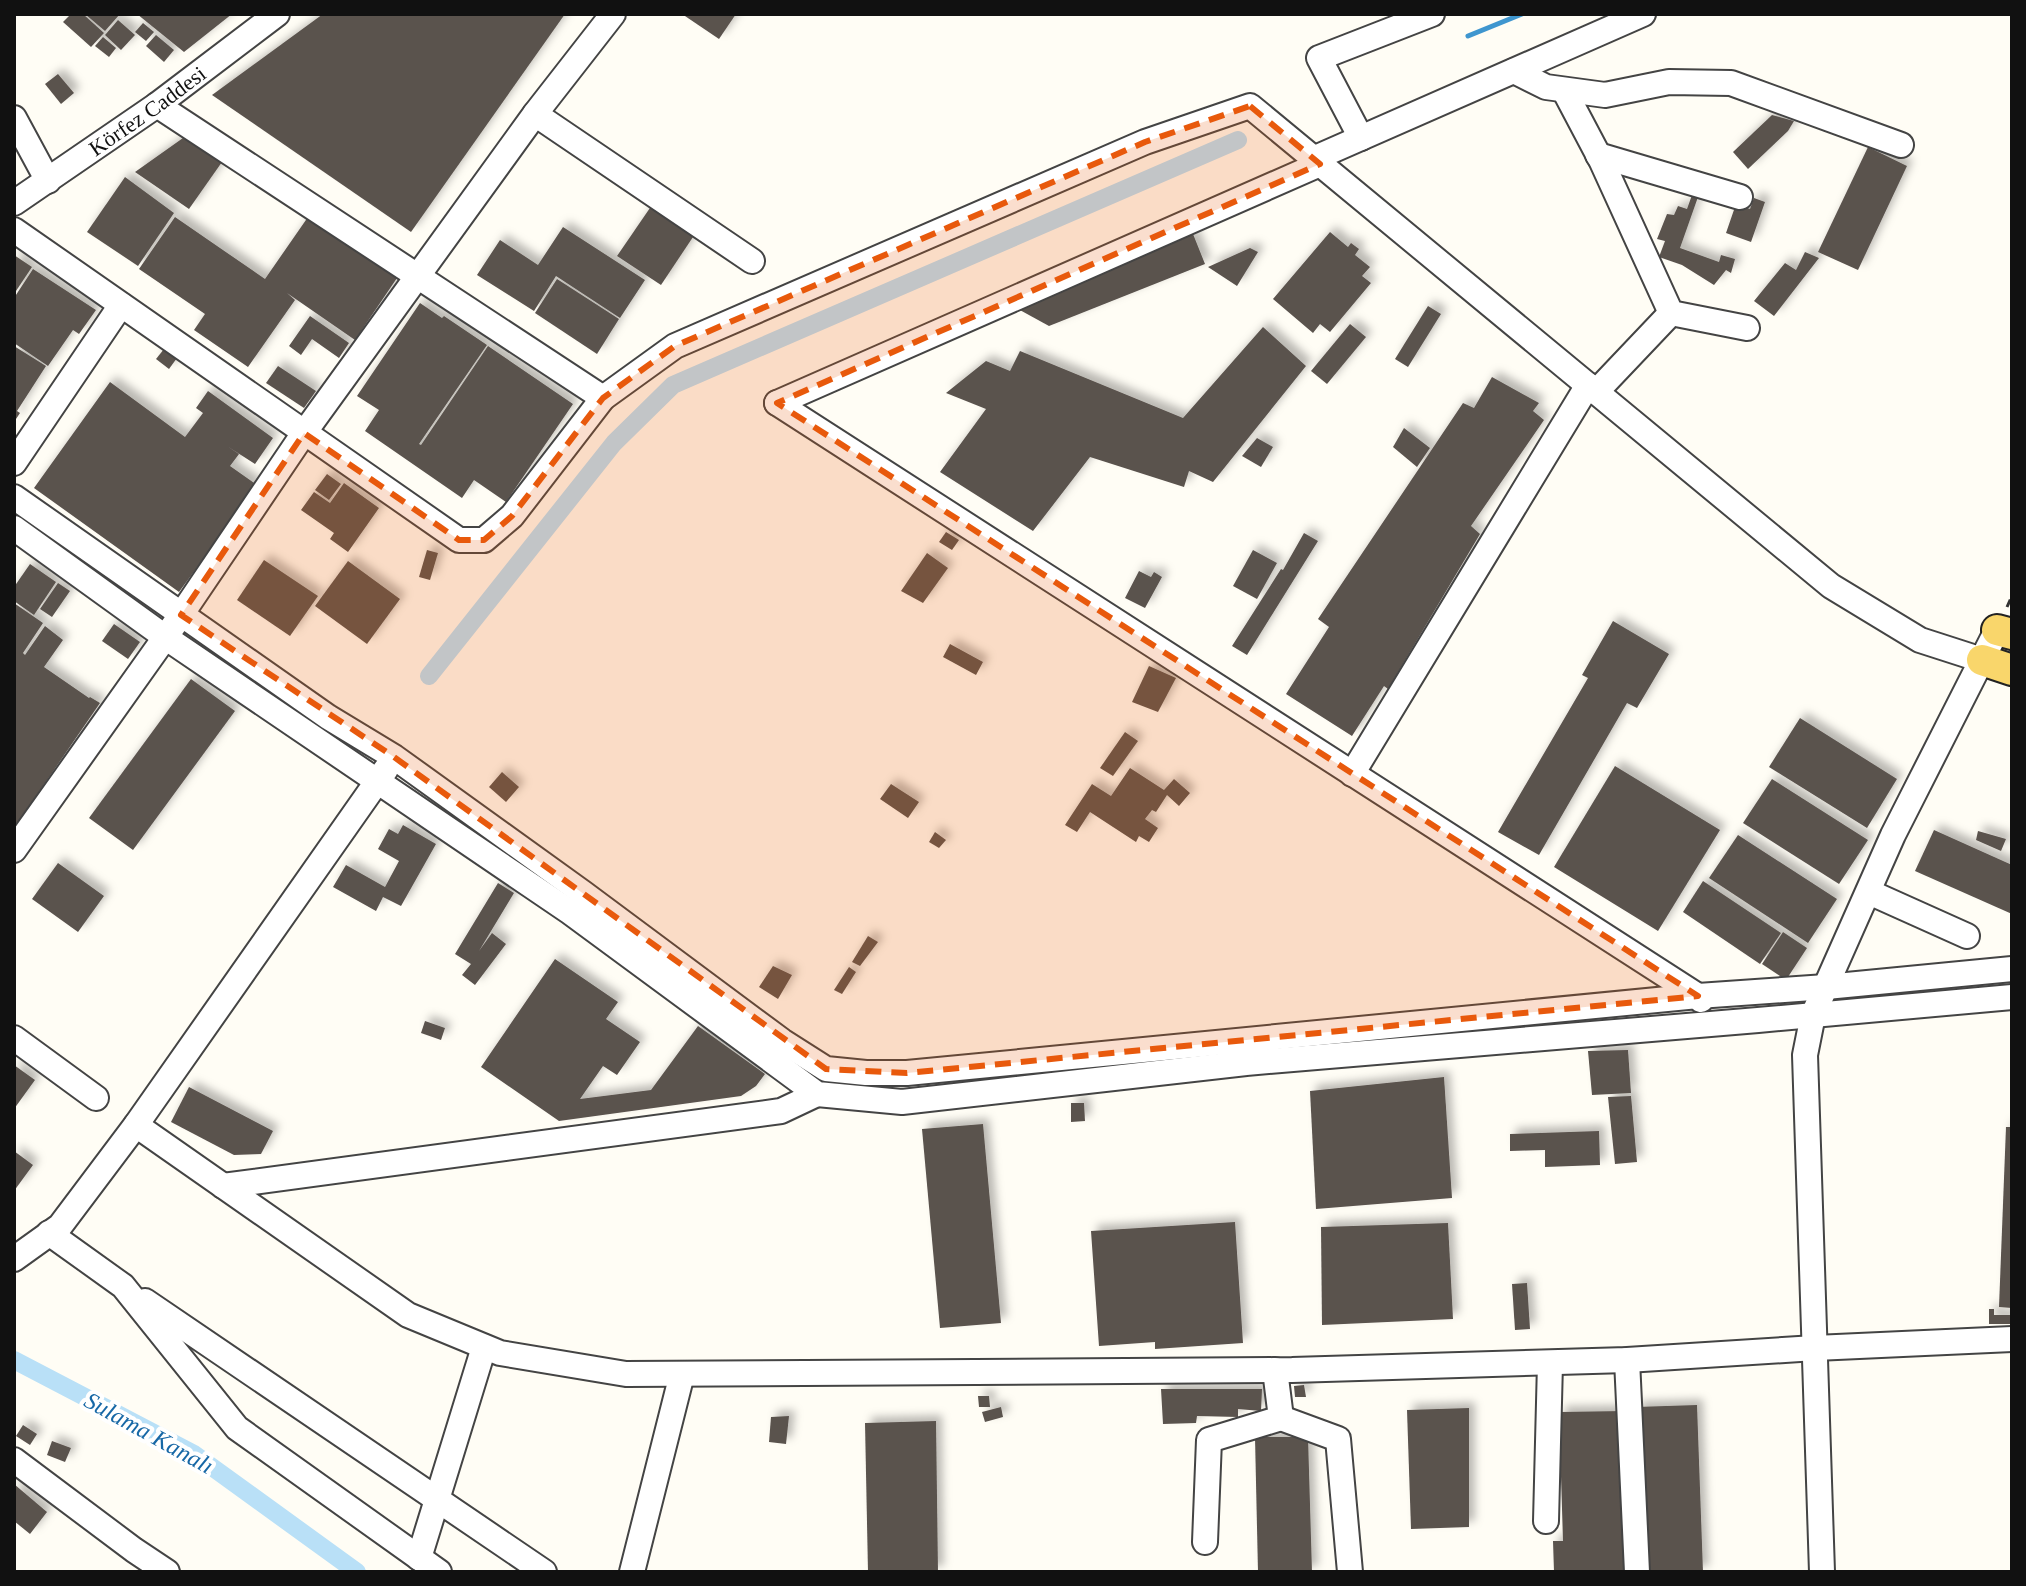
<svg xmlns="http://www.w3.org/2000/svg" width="2026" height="1586" viewBox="0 0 2026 1586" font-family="Georgia,serif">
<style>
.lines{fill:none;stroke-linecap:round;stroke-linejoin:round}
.stream{stroke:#3f96cf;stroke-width:5}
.canal{stroke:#b9e0f7;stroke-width:18}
.building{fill:#5a524d;filter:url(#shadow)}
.minor-casing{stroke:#444;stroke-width:28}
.major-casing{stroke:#222;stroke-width:34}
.path{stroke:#333;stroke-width:3;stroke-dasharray:8 4;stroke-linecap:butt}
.minor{stroke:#fff;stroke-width:24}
.major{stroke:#f9d66b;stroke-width:30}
.marked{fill:#e8590c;fill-opacity:0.2;stroke:#e8590c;stroke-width:6;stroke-dasharray:16 10;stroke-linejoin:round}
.labels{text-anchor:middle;stroke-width:8;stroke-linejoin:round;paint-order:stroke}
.street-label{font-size:22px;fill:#111;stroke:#fff}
.water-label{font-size:24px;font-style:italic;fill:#1768a6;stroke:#fff}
</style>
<defs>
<filter id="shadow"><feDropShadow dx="6" dy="-6" stdDeviation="4" flood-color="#0004"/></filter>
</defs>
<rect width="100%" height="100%" fill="#fffdf5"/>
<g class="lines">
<polyline class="stream" points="1468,36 1522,14"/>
<g class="canal">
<polyline points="429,676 614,443 673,385 1238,140"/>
<polyline points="14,1360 194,1454 357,1572"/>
</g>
</g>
<g class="building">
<polygon points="71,14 83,14 104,33 91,47 63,22"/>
<polygon points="85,14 120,14 105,31"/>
<polygon points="137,14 232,14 184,52"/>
<polygon points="323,14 565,14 411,232 212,95"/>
<polygon points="682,14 736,14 719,39"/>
<polygon points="118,20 135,35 121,50 105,35"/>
<polygon points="143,23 154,32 146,41 135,32"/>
<polygon points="156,35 174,50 164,62 146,46"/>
<polygon points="103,37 116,48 109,57 95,46"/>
<polygon points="58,74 74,93 61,104 45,84"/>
<polygon points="1772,115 1794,121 1788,131 1748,169 1733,152"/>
<polygon points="183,138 222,162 189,209 135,172"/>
<polygon points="1868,147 1907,166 1858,270 1818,252"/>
<polygon points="125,177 174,213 138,266 87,232"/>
<polygon points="1692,195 1698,197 1680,248 1719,262 1721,255 1735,259 1731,273 1726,270 1714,285 1682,265 1659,257 1665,241 1657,239 1667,214 1674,215 1678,206 1687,209"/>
<polygon points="1754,198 1765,202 1751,242 1726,233 1736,204 1750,209"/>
<polygon points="652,205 695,234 661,285 617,256"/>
<polygon points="175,217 265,279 308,217 397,278 355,340 287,293 295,300 248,367 194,330 205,314 139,269"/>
<polygon points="563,227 645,280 620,318 556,276 534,311 477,275 500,240 538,265"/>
<polygon points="1330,232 1348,247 1351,243 1359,249 1355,255 1370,267 1362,276 1371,283 1330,332 1320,324 1313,333 1273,299"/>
<polygon points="1193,234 1205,264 1049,326 1018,309"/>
<polygon points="1250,248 1258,252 1237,286 1208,267"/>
<polygon points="1805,252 1819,258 1774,316 1754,301 1785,263 1796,270"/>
<polygon points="14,255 32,267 14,294"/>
<polygon points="33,269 96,310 79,334 73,330 48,366 14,343 14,298"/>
<polygon points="557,279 619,319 597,354 535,313"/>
<polygon points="420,303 442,318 444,316 487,345 419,444 421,445 488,346 573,404 506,502 474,480 462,498 365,431 379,410 357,396"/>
<polygon points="1428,306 1441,314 1408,367 1395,359"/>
<polygon points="310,316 349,343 339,358 312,339 301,355 289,346"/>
<polygon points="1350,324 1366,337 1327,384 1311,371"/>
<polygon points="1263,327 1306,366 1213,482 1189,471 1184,487 1090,457 1033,531 940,472 986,409 946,393 986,361 1010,371 1020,351 1183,418"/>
<polygon points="14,346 46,366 17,411 20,413 14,422"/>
<polygon points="164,349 177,358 169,369 156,359"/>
<polygon points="278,366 316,391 304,408 266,383"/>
<polygon points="1492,377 1539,403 1533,411 1544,420 1471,526 1480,534 1388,689 1384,686 1352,736 1286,694 1329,627 1318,619 1463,403 1474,408"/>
<polygon points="110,382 185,437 203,413 196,408 208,391 273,438 255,464 227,446 239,454 230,466 257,485 179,592 34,488"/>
<polygon points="1404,428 1430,448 1417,467 1393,447"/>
<polygon points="1257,438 1273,447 1261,467 1242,456"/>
<polygon points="327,474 341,484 329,500 315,490"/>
<polygon points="344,483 379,508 348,552 330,539 334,533 301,510 314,492 330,503"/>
<polygon points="946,532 959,540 952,550 939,542"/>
<polygon points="1304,533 1318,541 1247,655 1232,646 1281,569 1283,570"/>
<polygon points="427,550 438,553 430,580 419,577"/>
<polygon points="1253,550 1277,563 1257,599 1233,586"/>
<polygon points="927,553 948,568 923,603 901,591"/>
<polygon points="264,560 318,596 290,636 237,600"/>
<polygon points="348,561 400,599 367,644 315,606"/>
<polygon points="30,564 56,582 34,615 14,601 14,587"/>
<polygon points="1139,571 1151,577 1154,572 1162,577 1145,608 1125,598"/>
<polygon points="58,583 70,591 52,617 40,609"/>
<polygon points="14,603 43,623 23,653 25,655 45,626 63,640 44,667 89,698 90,697 100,703 14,828"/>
<polygon points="1613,621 1669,654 1637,708 1627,703 1539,855 1498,832 1588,678 1582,675"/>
<polygon points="114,624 140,642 128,659 102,641"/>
<polygon points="950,644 983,662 976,675 943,657"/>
<polygon points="1149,666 1176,678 1158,712 1132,702"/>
<polygon points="191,679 235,711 133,850 89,818"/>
<polygon points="1800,718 1897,779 1867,828 1769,767"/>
<polygon points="1125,732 1138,741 1113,776 1100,768"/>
<polygon points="1615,766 1720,830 1658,931 1554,867"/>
<polygon points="1130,768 1164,790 1174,779 1190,793 1179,806 1167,795 1156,812 1152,810 1145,819 1158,828 1149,842 1139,836 1136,842 1090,812 1077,832 1065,825 1092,784 1111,796"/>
<polygon points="502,772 519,787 506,802 489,787"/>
<polygon points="1772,779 1868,840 1839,884 1743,823"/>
<polygon points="891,784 919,802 908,818 880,799"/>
<polygon points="403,825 436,844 401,906 383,897 376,911 333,887 346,865 385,887 399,861 378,849 389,829 398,834"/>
<polygon points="1934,830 2012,865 2012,914 1915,871"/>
<polygon points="1978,831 2006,839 2001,851 1976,840"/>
<polygon points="935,832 946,840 939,848 929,842"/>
<polygon points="1738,835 1837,899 1808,943 1709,878"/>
<polygon points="58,863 104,896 78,932 32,899"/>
<polygon points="1703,881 1781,933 1760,964 1683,912"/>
<polygon points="498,883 514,893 479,951 492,933 506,944 475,985 462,975 471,964 455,954"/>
<polygon points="1783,932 1807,948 1786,980 1762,964"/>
<polygon points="868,936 878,942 860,966 852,962"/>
<polygon points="555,959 618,1002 606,1019 640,1042 617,1075 603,1066 580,1099 651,1090 698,1026 765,1074 756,1086 741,1096 559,1121 481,1067"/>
<polygon points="773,966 792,975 778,999 759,987"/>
<polygon points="849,967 856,972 842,994 834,990"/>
<polygon points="425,1021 445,1028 441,1040 421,1033"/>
<polygon points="1628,1050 1631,1093 1592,1095 1588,1051"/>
<polygon points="14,1065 35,1080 14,1109"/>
<polygon points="1444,1077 1452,1198 1316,1209 1310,1091"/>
<polygon points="189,1087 273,1131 261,1154 234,1155 171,1122"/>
<polygon points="1631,1096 1637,1162 1615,1164 1608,1097"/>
<polygon points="1071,1103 1084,1103 1085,1121 1071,1122"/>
<polygon points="983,1124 1001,1323 940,1328 922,1129"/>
<polygon points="2006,1127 2012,1127 2012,1308 1999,1307"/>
<polygon points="1599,1131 1600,1165 1545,1167 1545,1150 1510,1151 1510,1134"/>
<polygon points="14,1151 33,1165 14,1191"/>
<polygon points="1235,1222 1243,1343 1155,1349 1155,1342 1099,1346 1091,1231"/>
<polygon points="1448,1223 1453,1319 1322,1325 1321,1227"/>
<polygon points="1527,1283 1530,1329 1515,1330 1512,1284"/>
<polygon points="1989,1309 1994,1309 1994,1315 2012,1315 2012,1324 1989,1324"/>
<polygon points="1304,1385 1306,1397 1295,1397 1294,1386"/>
<polygon points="1161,1389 1262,1389 1261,1411 1238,1409 1238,1417 1197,1416 1196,1423 1163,1424"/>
<polygon points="978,1396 989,1396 990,1407 979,1407"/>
<polygon points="1697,1405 1703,1572 1641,1572 1635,1407"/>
<polygon points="1001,1407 1003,1417 985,1422 982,1412"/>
<polygon points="1469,1408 1469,1527 1411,1529 1407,1410"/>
<polygon points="1624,1411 1629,1572 1554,1572 1553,1541 1563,1541 1559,1412"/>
<polygon points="789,1416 786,1444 769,1442 771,1417"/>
<polygon points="936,1421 938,1572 868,1572 865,1423"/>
<polygon points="23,1425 37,1434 30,1445 16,1436"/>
<polygon points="1255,1437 1308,1437 1312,1572 1258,1572"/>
<polygon points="52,1441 71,1448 65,1462 47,1455"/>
<polygon points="14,1484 47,1512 30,1534 14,1521"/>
</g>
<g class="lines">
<defs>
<g id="minor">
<polyline points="1514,71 1546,87 1605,95 1669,82 1731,83 1901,145"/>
<polyline points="1564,90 1602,162 1671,313 1747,328"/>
<polyline points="157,105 603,398"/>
<polyline points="535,114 752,261"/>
<polyline points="14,118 48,181"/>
<polyline points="1361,138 1319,58 1432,14"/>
<polyline points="1598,155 1740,197"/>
<polyline points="1313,159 1643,14"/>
<path id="s1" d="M 14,203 L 157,105 L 277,14"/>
<polyline points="14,230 459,540 484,540 512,516 603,398 675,346 1145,142 1250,106 1831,586 1920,640 1982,660"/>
<polyline points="1596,392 1671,313"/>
<polyline points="777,403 1698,996 1701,1000"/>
<polyline points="777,403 1320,164"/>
<polyline points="14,463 121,305"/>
<polyline points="14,497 328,717 394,757 583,893 782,1041 826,1069 866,1073 907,1073 1698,996 1826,987 2012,969"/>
<polyline points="14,528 165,637 570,912 817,1094 902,1102 1246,1063 1758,1020 2012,997"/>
<polyline points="1352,774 1588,385"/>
<polyline points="14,850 181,615 304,433 535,114 613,14"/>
<polyline points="1869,892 1967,936"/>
<polyline points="14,1038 96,1098"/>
<polyline points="136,1125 408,1315 500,1353 626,1374 1292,1370 1627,1360 1815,1348 2012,1339"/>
<polyline points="223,1186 781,1111 817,1094"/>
<polyline points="49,1233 123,1286 237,1428 439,1572"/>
<polyline points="14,1259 60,1226 136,1125 386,769"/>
<polyline points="145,1301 544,1572"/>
<polyline points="1627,1360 1637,1572"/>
<polyline points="1281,1418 1338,1439 1350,1572"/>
<polyline points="14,1460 134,1550 167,1572"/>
<polyline points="1546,1521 1550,1363"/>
<polyline points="1205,1542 1209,1440 1281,1418 1275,1370"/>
<polyline points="419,1558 484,1347"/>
<polyline points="632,1572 682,1374"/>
<polyline points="1822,1572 1805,1055 1813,1015 1893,835 1997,630"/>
</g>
<g id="major">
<polyline points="1997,630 2012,634"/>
<polyline points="1982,660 2012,670"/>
</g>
</defs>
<use href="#minor" class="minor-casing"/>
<use href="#major" class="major-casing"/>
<polyline class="path" points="2007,607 2012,596"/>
<use href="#minor" class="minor"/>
<use href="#major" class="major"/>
</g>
<path class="marked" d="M 1250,106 L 1320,164 L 777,403 L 1698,996 L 907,1073 L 826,1069 L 394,757 L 181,615 L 304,433 L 459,540 L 484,540 L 512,516 L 603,398 L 675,346 L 1145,142 Z"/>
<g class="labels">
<g class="street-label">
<text dy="8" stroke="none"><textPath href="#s1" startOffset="162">Körfez Caddesi</textPath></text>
</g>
<g class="water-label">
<text transform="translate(149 1433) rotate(29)" y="8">Sulama Kanalı</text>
</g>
</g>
<rect width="2026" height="1586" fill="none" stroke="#111111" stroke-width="32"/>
</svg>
